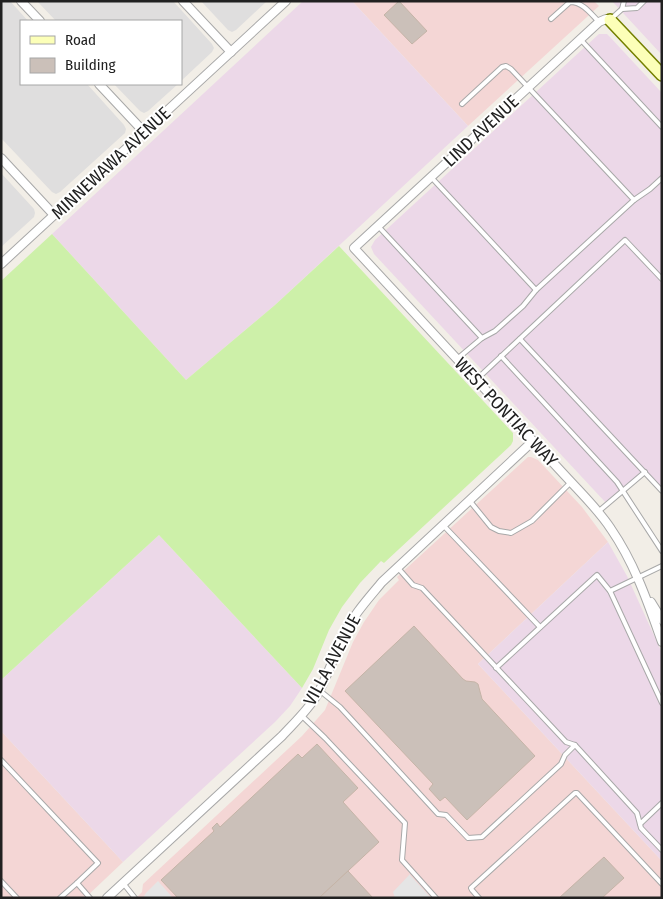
<svg xmlns="http://www.w3.org/2000/svg" width="663" height="899" viewBox="0 0 663 899" font-family="'Fira Sans Condensed',sans-serif">
<style>
.residential{fill:#dfdede}
.commercial{fill:#f4d6d5}
.industrial{fill:#ecd8e8}
.grass{fill:#cdf0a9}
.parking{fill:#e5e5e5}
.building{fill:#cbc0b9;stroke:#c5b4a7}
.lines{fill:none;stroke-linecap:round;stroke-linejoin:round}
.lane-casing{stroke:#a8a8a8;stroke-width:6}
.street-casing{stroke:#a8a8a8;stroke-width:10}
.secondary-casing{stroke:#748000;stroke-width:14}
.lane{stroke:#fff;stroke-width:4}
.street{stroke:#fff;stroke-width:8}
.secondary{stroke:#fcffb8;stroke-width:11}
.labels{text-anchor:middle;stroke-width:4;stroke-linejoin:round;paint-order:stroke}
.street-label{font-size:18px;fill:#212121;stroke:#fff}
</style>
<rect width="100%" height="100%" fill="#f2eee7"/>
<g class="residential">
<polygon points="1,1 10,1 28,21 21,21 21,84 87,84 124,125 126,129 125,133 60,192 56,194 52,192 1,138"/>
<polygon points="37,1 173,1 212,44 214,48 212,52 181,81 181,21 56,21"/>
<polygon points="201,1 267,1 236,30 232,32 228,30"/>
<polygon points="114,84 178,84 148,111 144,113 140,111"/>
<polygon points="1,173 34,209 35,213 34,217 1,247"/>
</g>
<g class="commercial">
<polygon points="352,1 594,1 599,6 468,126"/>
<polygon points="528,457 531,457 538,460 582,507 608,542 478,664 662,861 662,898 136,898 142,892 143,884 302,736 325,710 353,642 364,622 379,600 399,580 397,577"/>
<polygon points="1,731 123,862 85,898 1,898"/>
</g>
<g class="industrial">
<polygon points="303,1 352,1 468,126 275,305 186,380 52,234"/>
<polygon points="612,1 662,1 662,55"/>
<polygon points="599,34 607,34 610,37 662,93 662,490 645,472 607,504 374,254 371,247 375,240"/>
<polygon points="159,535 302,688 290,706 275,722 123,862 1,731 1,680"/>
<polygon points="608,542 627,576 662,653 662,861 478,664"/>
</g>
<polygon class="grass" points="52,234 186,380 275,305 339,246 513,433 513,441 511,445 384,563 381,561 360,583 342,607 329,630 313,669 302,688 159,535 1,680 1,281"/>
<g class="parking">
<polygon points="410,874 410,875 431,898 395,898 393,892"/>
<polygon points="158,881 173,898 143,898 146,893"/>
</g>
<g class="building">
<polygon points="399,1 427,31 412,44 384,15"/>
<polygon points="414,626 463,679 466,681 475,682 478,684 482,699 535,756 467,820 445,797 440,801 429,789 433,784 345,691"/>
<polygon points="317,744 358,788 343,802 379,842 319,898 178,898 161,880 214,831 212,828 217,823 220,827 298,754 302,758"/>
<polygon points="604,857 624,878 602,898 559,898"/>
<polygon points="348,871 373,898 319,898"/>
</g>
<g class="lines">
<defs>
<g id="lane">
<polyline points="624,1 622,9 637,8 644,1"/>
<path d="M 551,19 L 570,2 C 583,2 591,14 599,22"/>
<polyline points="611,19 622,9"/>
<polyline points="581,40 662,127"/>
<polyline points="431,177 536,290 634,200 511,69 506,66 502,67 462,104"/>
<polyline points="634,200 650,189 662,178"/>
<polyline points="378,226 482,338"/>
<polyline points="520,339 662,491"/>
<polyline points="501,356 617,482 662,551"/>
<polyline points="457,359 482,338 495,331 523,306 536,290"/>
<polyline points="476,380 625,240 662,279"/>
<polyline points="469,500 491,527 499,531 511,533 532,521 571,482"/>
<polyline points="599,511 645,472"/>
<polyline points="443,525 540,627"/>
<polyline points="398,568 413,585 422,588 566,742 575,745 637,813 641,828 662,850"/>
<polyline points="610,591 662,566"/>
<polyline points="496,668 597,575 610,591 662,703"/>
<polyline points="319,690 340,707 438,814 446,815 468,838 482,837 561,764 565,755 575,745"/>
<polyline points="301,715 325,738 405,823 402,860 436,898"/>
<polyline points="1,760 98,863 77,883 90,898"/>
<polyline points="640,824 662,803"/>
<polyline points="1,881 17,898"/>
<polyline points="123,883 135,898"/>
<polyline points="60,898 77,883"/>
<polyline points="479,898 472,890 471,888 575,793 577,793 662,884"/>
</g>
<g id="street">
<polyline points="21,1 40,21"/>
<polyline points="183,1 231,52"/>
<path d="M 610,20 L 606,19 L 599,22 L 354,248 L 571,482 C 585,497 600,512 611,529 C 635,564 648,603 662,642"/>
<polyline points="99,84 144,132"/>
<polyline points="1,158 54,215"/>
<polyline points="1,264 286,1"/>
<polyline points="651,602 662,620"/>
<path d="M 107,898 L 282,736 C 294,723 308,710 317,695 C 328,676 334,655 344,635 C 353,615 368,599 382,582 L 533,441"/>
</g>
<polyline id="secondary" points="610,20 662,75"/>
</defs>
<use href="#lane" class="lane-casing"/>
<use href="#street" class="street-casing"/>
<use href="#secondary" class="secondary-casing"/>
<use href="#lane" class="lane"/>
<use href="#street" class="street"/>
<use href="#secondary" class="secondary"/>
</g>
<g class="labels">
<g class="street-label">
<text transform="translate(481 131) rotate(-43)" y="6">LIND AVENUE</text>
<text transform="translate(111 163) rotate(-43)" y="6">MINNEWAWA AVENUE</text>
<text transform="translate(506 412) rotate(47)" y="6">WEST PONTIAC WAY</text>
<text transform="translate(332 660) rotate(-62)" y="6">VILLA AVENUE</text>
</g>
</g>
<rect width="663" height="899" fill="none" stroke="#212121" stroke-width="5"/>
<rect x="20" y="20" width="162" height="65" fill="#ffffff" stroke="#a6a6a6"/>
<rect x="30" y="36" width="25" height="8" fill="#fcffb8" stroke="#a6a6a6"/>
<text x="65" y="45" font-size="15" fill="#212121">Road</text>
<rect x="30" y="58" width="25" height="15" fill="#cbc0b9" stroke="#a6a6a6"/>
<text x="65" y="70" font-size="15" fill="#212121">Building</text>
</svg>
